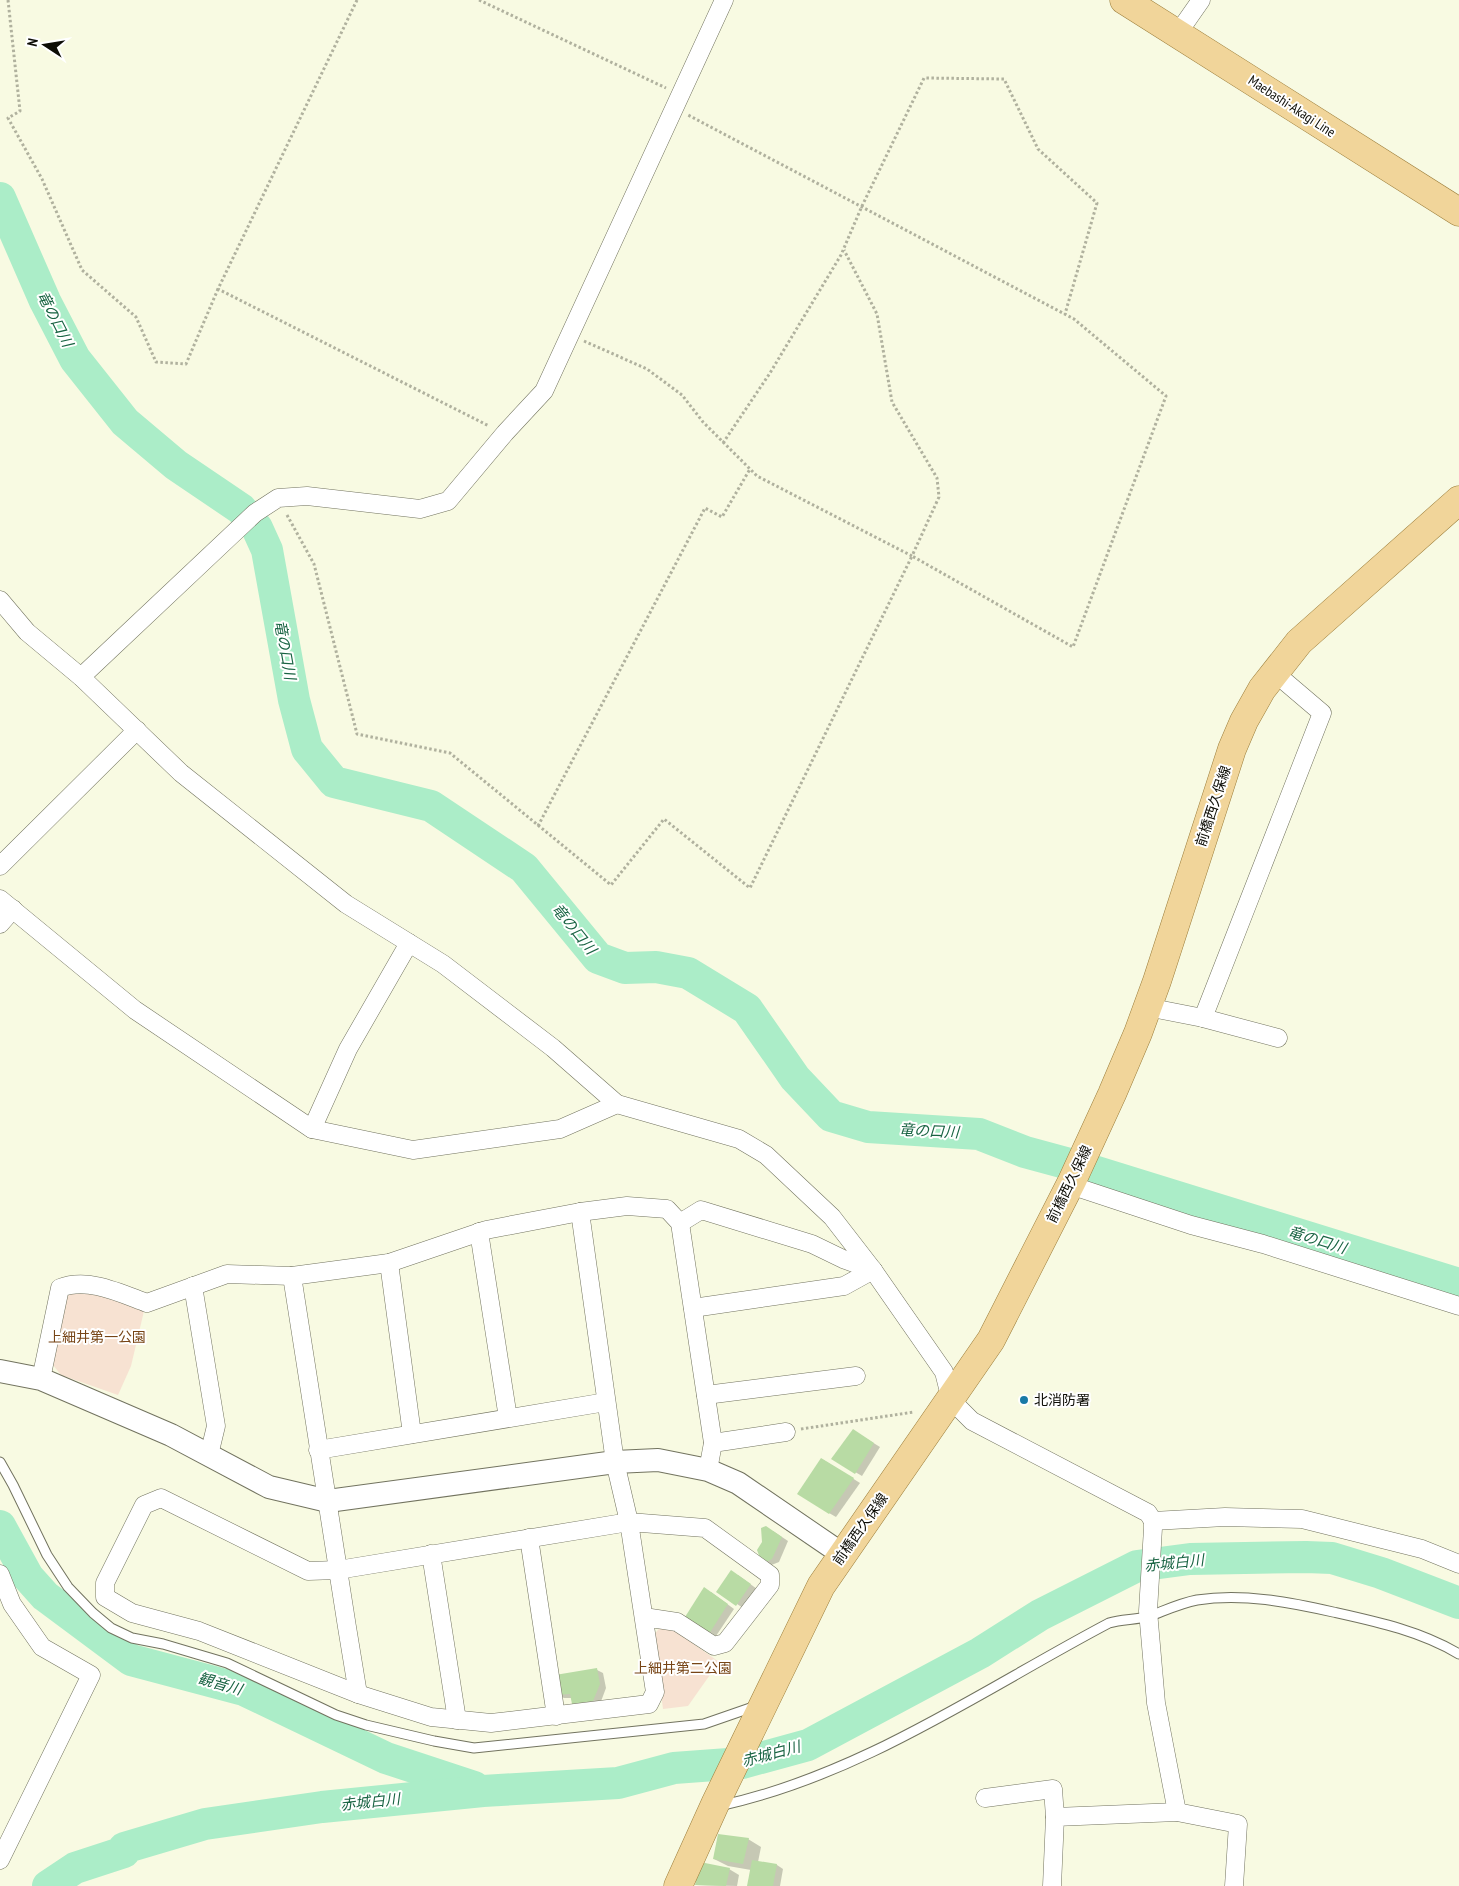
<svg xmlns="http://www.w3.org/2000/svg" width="1459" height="1886" viewBox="0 0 1459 1886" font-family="'PT Sans Narrow','Noto Sans JP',sans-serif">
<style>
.green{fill:#f7e2d2}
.shadow{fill:#0003}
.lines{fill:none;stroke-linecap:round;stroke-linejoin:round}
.river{stroke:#abedc8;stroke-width:32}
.building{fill:#b8dba4}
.service-casing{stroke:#72735f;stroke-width:11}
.minor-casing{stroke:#72735f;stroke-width:19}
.tertiary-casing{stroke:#72735f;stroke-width:24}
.primary-casing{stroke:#9b7d3a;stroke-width:29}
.path{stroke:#b0b19e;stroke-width:3;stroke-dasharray:2.5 2.5;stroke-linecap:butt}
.service{stroke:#fff;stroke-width:9}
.minor{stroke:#fff;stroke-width:18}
.tertiary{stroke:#fff;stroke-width:22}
.primary{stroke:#f1d59a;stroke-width:28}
.poi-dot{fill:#197aa6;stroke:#fff;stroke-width:2}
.labels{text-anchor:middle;stroke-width:4;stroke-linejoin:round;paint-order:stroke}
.street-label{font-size:14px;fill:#0d0d06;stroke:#fff}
.park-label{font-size:14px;fill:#774516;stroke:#fff}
.poi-label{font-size:14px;fill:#0d0d06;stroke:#fff;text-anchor:start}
.water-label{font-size:15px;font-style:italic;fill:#196443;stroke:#fff}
</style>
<rect width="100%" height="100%" fill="#f8fae2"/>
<g class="green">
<polygon points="75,1290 106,1296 144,1311 131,1366 118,1395 61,1375 53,1365 65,1297"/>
<polygon points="661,1626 674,1630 719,1662 688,1706 663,1709 654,1635"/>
</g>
<g class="shadow">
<polygon points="859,1434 880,1447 862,1476 833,1459"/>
<polygon points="822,1459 860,1483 836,1517 829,1513"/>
<polygon points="773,1531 788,1541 779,1562 769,1566 763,1563 763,1543"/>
<polygon points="738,1575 757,1589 743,1608 718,1591"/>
<polygon points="711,1592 734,1609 716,1636 710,1632"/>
<polygon points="597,1670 603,1673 606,1688 600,1704 580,1707 573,1703 572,1698 564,1698 558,1695"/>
<polygon points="748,1839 761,1847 758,1862 777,1865 783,1869 780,1886 748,1886 751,1870 728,1866 714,1859"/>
<polygon points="729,1869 739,1875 737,1886 696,1885"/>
</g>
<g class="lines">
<g class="river">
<polyline points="0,198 45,301 75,359 125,422 176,465 241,509 257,528 267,550 294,700 307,749 334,782 431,806 524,868 598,958 625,968 656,967 688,973 747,1009 795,1078 831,1116 868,1127 979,1134 1025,1152 1084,1168 1459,1284"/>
<polyline points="0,1526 28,1577 45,1596 131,1660 244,1690 386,1758 474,1787"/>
<polyline points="48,1886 75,1868 124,1852 124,1848 205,1824 322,1807 483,1791 618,1783 674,1768 742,1763 808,1745 980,1653 1040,1615 1137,1566 1190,1559 1306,1557 1332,1558 1381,1573 1459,1603"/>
</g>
</g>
<g class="building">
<polygon points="853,1429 874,1443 855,1474 831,1459"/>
<polygon points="821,1458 854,1478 829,1514 797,1494"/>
<polygon points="766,1526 782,1537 772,1559 762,1564 757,1550 762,1542 761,1528"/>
<polygon points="731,1570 751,1584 736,1606 716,1592"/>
<polygon points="704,1587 728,1604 709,1634 685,1617"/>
<polygon points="597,1668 600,1684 593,1701 572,1704 570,1694 557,1695 555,1675"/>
<polygon points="718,1834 749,1838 743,1864 713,1859"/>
<polygon points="752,1860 777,1864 773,1886 747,1886"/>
<polygon points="700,1862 730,1868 726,1886 695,1885"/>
</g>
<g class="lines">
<defs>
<g id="service">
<polyline points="0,1462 13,1485 47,1555 68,1587 93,1613 111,1628 132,1638 163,1644 227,1663 336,1715 366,1725 434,1741 474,1748 704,1724 756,1706"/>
<path d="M 719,1806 C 862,1775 982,1690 1109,1623 C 1122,1619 1137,1620 1150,1616 C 1166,1610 1181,1603 1197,1600 C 1243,1593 1289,1602 1333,1612 C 1378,1622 1420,1631 1459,1654"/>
</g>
<g id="minor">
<polyline points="1178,33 1201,0"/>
<polyline points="0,600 27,632 81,677 181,773 346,904 443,964 553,1048 617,1104 739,1139 766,1155 832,1217 873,1270 944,1372 951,1400 972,1421 1148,1513 1153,1521 1153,1528 1148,1611 1156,1703 1177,1812"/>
<polyline points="81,677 255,513 278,498 307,496 420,509 448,501 505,433 544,391 724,0"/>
<polyline points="0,866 137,730"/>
<polyline points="0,899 135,1010 312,1129 413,1150 560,1129 617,1104"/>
<polyline points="0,924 13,909"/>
<polyline points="1147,1007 1203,1018 1278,1038"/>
<polyline points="1203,1018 1322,713 1275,673"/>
<polyline points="312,1129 348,1049 409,943"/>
<polyline points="1070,1185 1191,1225 1263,1244 1459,1306"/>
<polyline points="580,1212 615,1462 629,1522 655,1692 649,1704 491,1723 431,1717 358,1694 199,1631 132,1613 105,1597 105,1583 144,1505 161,1498 308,1571 338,1570 629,1522 705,1528 770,1575 770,1585 725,1643 714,1646 677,1622 644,1617"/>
<polyline points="680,1223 701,1210 812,1244 843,1259 873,1270"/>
<polyline points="479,1232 508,1418"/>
<polyline points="389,1263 412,1434"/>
<path d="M 292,1276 C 313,1416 335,1555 358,1694"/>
<polyline points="193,1286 216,1426 209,1455"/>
<polyline points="693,1308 844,1286 873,1270"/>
<path d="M 41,1379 L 60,1288 C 88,1277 120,1293 147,1303 L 227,1274 L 292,1276 L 389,1263 L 486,1230 L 580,1212 L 627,1206 L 667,1209 L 680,1223 L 713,1443 L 708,1470"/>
<polyline points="706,1395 856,1376"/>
<polyline points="713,1443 786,1432"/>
<polyline points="318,1450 606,1402"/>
<polyline points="1153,1521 1225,1517 1302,1519 1422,1549 1459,1564"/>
<polyline points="529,1538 556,1716"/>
<polyline points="431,1554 457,1720"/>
<polyline points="0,1574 12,1604 42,1647 91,1675 0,1860"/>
<polyline points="985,1798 1053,1789 1055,1817"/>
<polyline points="1052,1886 1055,1817 1177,1812 1238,1824 1234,1886"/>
</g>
<polyline id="tertiary" points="0,1371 41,1379 171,1435 269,1487 328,1501 615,1462 658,1460 708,1470 738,1483 842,1554"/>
<g id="primary">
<polyline points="1124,0 1459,212"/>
<polyline points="678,1886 716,1802 821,1586 991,1340 1072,1181 1112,1094 1138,1033 1157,981 1232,749 1244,721 1262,689 1299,642 1459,500"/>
</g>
</defs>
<use href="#service" class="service-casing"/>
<use href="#minor" class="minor-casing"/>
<use href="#tertiary" class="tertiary-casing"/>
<use href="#primary" class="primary-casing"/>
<g class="path">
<polyline points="8,0 20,111 8,118 42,179 82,270 136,317 156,362 186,364 218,289"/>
<polyline points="357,0 218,289 489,426"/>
<polyline points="479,0 666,88"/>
<polyline points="584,341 647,369 682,395 703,422 757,476 912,556 939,497 937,478 892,402 877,314 844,250"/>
<polyline points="723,443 770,373 841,255 862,206 924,78 1004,79 1038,149 1097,203 1065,314"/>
<polyline points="287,515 314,564 357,734 450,753 611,885 664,819 750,888 912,556 1073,647 1166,396 1074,319 688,115"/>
<polyline points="538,826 705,508 722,517 750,469"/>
<polyline points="801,1429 914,1412"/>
</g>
<use href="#service" class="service"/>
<use href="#minor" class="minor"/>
<use href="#tertiary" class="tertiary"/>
<use href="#primary" class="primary"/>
</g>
<circle class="poi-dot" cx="1024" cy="1400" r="5"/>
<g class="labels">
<g class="street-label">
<text transform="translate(1292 106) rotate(33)" y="5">Maebashi-Akagi Line</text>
<text transform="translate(1213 806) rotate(-72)" y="5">前橋西久保線</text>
<text transform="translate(1069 1184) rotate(-64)" y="5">前橋西久保線</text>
<text transform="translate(860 1529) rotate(-55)" y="5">前橋西久保線</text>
</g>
<g class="park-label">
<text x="97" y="1342">上細井第一公園</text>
<text x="683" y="1673">上細井第二公園</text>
</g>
<g class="poi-label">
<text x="1034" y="1405">北消防署</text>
</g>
<g class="water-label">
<text transform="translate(55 319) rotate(63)" y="5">竜の口川</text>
<text transform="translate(285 650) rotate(80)" y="5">竜の口川</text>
<text transform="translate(574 929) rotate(51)" y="5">竜の口川</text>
<text transform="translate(929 1131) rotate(3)" y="5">竜の口川</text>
<text transform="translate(1317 1240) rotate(17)" y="5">竜の口川</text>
<text transform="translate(1174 1563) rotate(-6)" y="5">赤城白川</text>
<text transform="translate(220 1684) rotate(16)" y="5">観音川</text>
<text transform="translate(771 1754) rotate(-15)" y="5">赤城白川</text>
<text transform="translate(370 1802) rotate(-6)" y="5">赤城白川</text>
</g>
</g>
<g transform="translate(45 45) rotate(282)" stroke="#ffffff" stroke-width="4" paint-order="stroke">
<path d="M0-4L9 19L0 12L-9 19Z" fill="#0d0d06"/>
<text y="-8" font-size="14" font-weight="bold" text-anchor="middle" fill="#0d0d06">N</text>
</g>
</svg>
